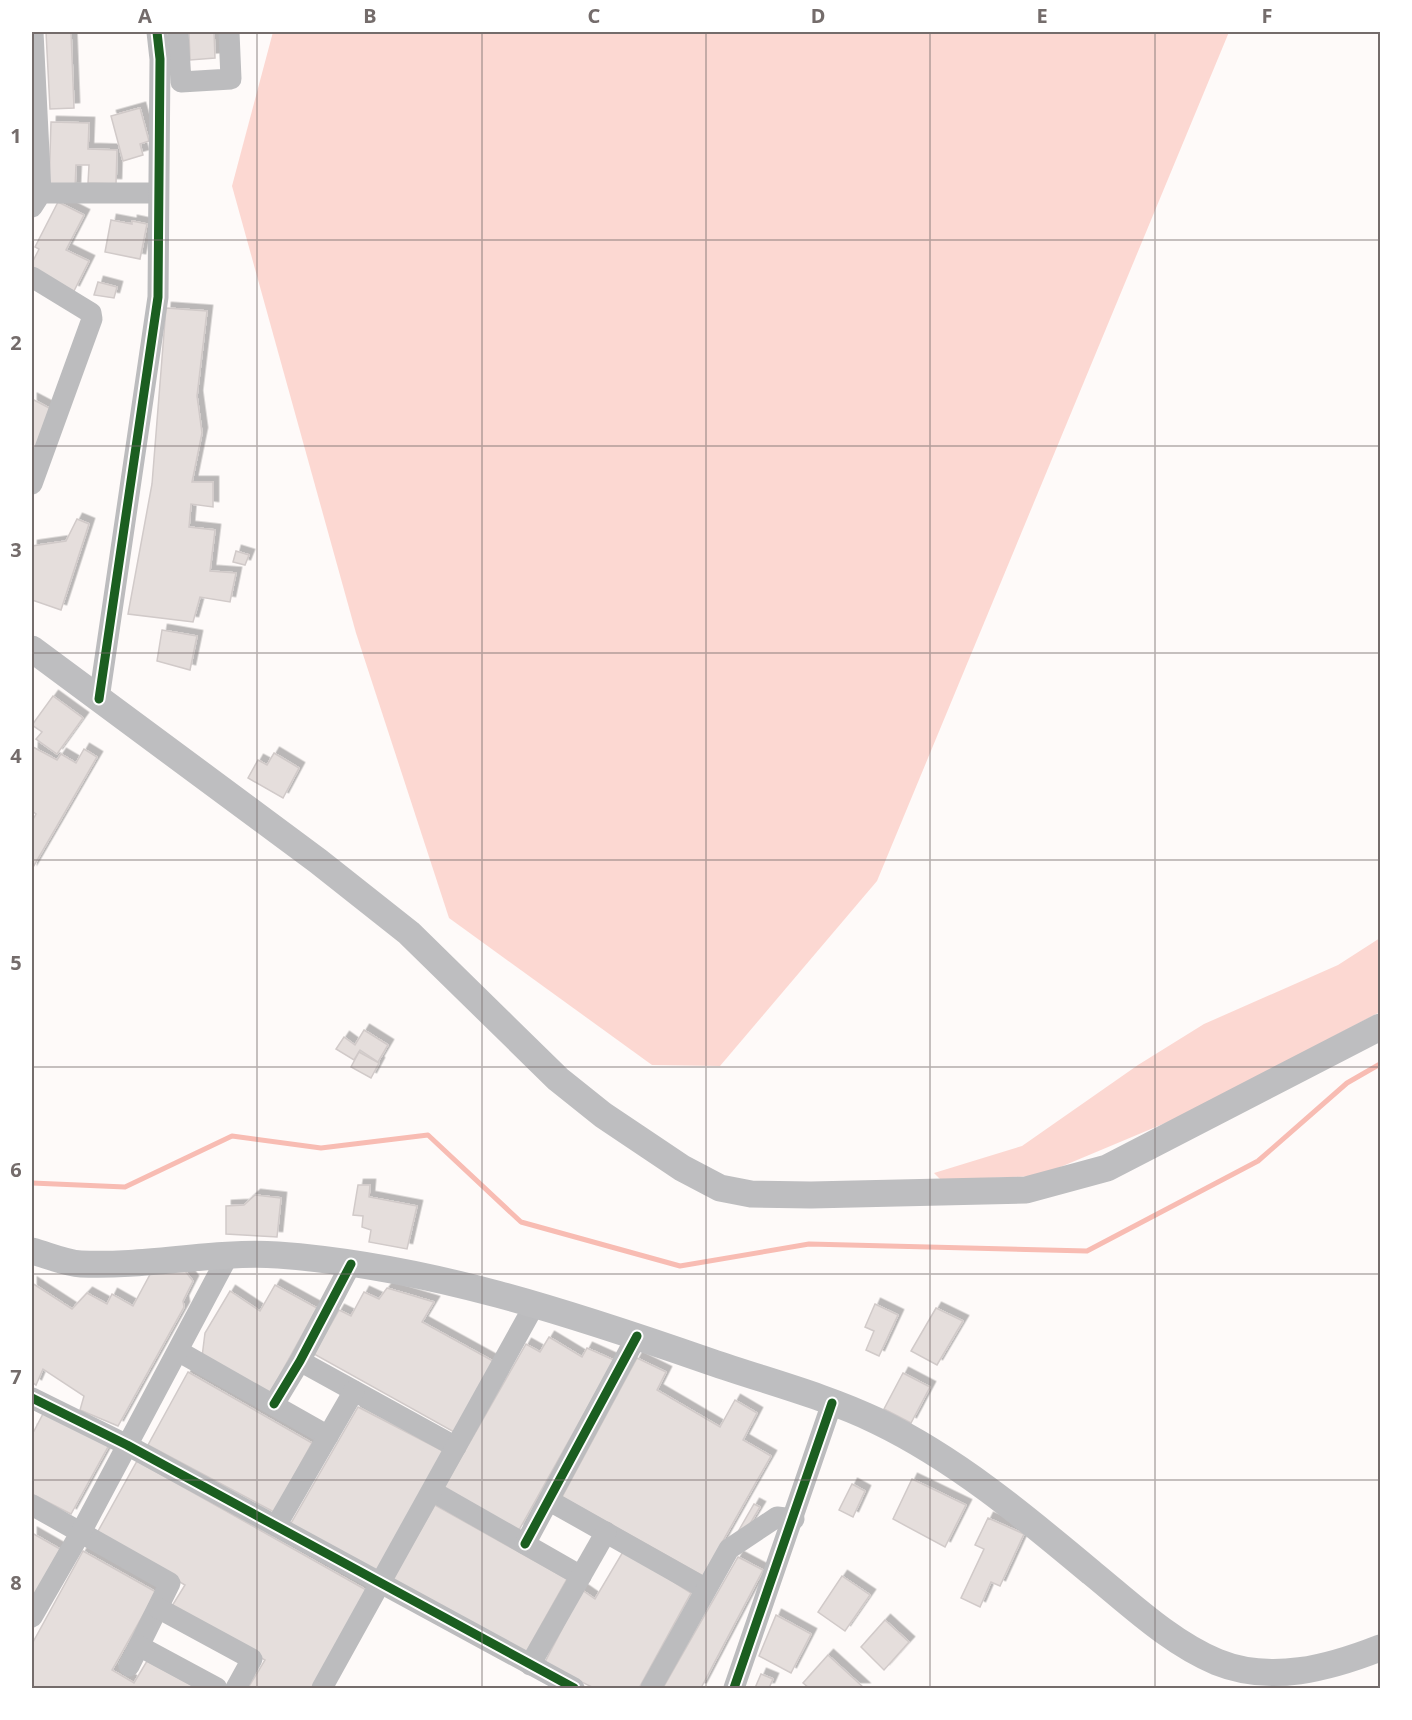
<svg xmlns="http://www.w3.org/2000/svg" width="1412" height="1720" viewBox="0 0 1412 1720" font-family="'Noto Sans',sans-serif">
<style>
.green{fill:#fcd8d2}
.lines{fill:none;stroke-linecap:round;stroke-linejoin:round}
.stream{stroke:#f8bcb3;stroke-width:5}
.building{fill:#e5dedc;stroke:#d1cac9;stroke-width:1.5;filter:url(#shadow)}
.minor{stroke:#bcbcbe;stroke-width:21}
.major{stroke:#bebec0;stroke-width:27}
.cycleway-casing{stroke:#fff;stroke-width:13}
.cycleway{stroke:#1b5e20;stroke-width:9}
.grid{fill:none;stroke:#746c6b;stroke-width:1.5;stroke-opacity:0.55}
.neatline{fill:none;stroke:#746c6b;stroke-width:2}
.grid-label{font-size:20px;text-anchor:middle;font-weight:bold;fill:#746c6b}
</style>
<defs>
<filter id="shadow"><feDropShadow dx="5.5" dy="-5.5" stdDeviation="0" flood-color="#0004"/></filter>
</defs>
<rect width="100%" height="100%" fill="#fefaf9"/>
<g class="green">
<polygon points="273,32 1229,32 877,881 720,1066 652,1065 449,918 356,633 232,186"/>
<polygon points="1380,938 1380,1012 1182,1116 1039,1176 941,1180 934,1173 1022,1146 1138,1065 1204,1024 1338,965"/>
</g>
<g class="lines">
<polyline class="stream" points="32,1183 125,1187 232,1136 321,1148 428,1135 521,1222 680,1266 809,1244 1087,1251 1258,1161 1347,1083 1380,1064"/>
</g>
<g class="building">
<polygon points="46,32 71,32 74,108 50,109"/>
<polygon points="189,32 214,32 215,58 190,60"/>
<polygon points="140,108 149,141 140,144 143,155 123,161 111,116"/>
<polygon points="51,122 89,123 88,149 117,150 116,184 88,183 89,165 76,165 75,188 49,187"/>
<polygon points="58,202 84,215 66,250 89,261 74,291 32,272 32,263 39,249 35,247"/>
<polygon points="111,220 132,224 132,221 147,224 140,259 105,252"/>
<polygon points="98,282 117,287 114,298 94,295"/>
<polygon points="166,308 207,311 197,396 202,433 192,482 213,482 213,507 191,504 189,527 215,530 210,571 236,573 230,602 200,597 193,622 128,614 152,484"/>
<polygon points="32,399 57,412 32,462"/>
<polygon points="77,519 89,524 61,610 32,600 32,546 66,541"/>
<polygon points="236,551 249,555 245,565 233,562"/>
<polygon points="162,630 197,636 190,670 157,661"/>
<polygon points="53,696 83,718 57,754 36,739 42,732 32,725"/>
<polygon points="33,747 57,760 61,754 76,763 84,749 97,757 32,869 32,821 36,814 32,811"/>
<polygon points="274,753 299,768 283,798 248,778 258,760 267,765"/>
<polygon points="364,1030 388,1045 378,1062 360,1050 354,1060 336,1049 344,1037 355,1045"/>
<polygon points="359,1052 379,1063 371,1078 351,1067"/>
<polygon points="358,1185 370,1185 369,1197 417,1206 407,1249 369,1242 371,1230 362,1227 363,1216 353,1215"/>
<polygon points="255,1195 281,1198 277,1237 226,1234 226,1206 244,1205"/>
<polygon points="154,1267 182,1267 193,1281 183,1301 184,1307 118,1426 80,1410 84,1396 43,1369 36,1385 32,1382 32,1283 72,1309 87,1293 107,1304 112,1294 133,1306"/>
<polygon points="275,1285 317,1308 270,1393 202,1357 205,1333 230,1291 260,1311"/>
<polygon points="387,1288 434,1302 422,1322 493,1361 454,1432 314,1354 339,1310 351,1316 364,1292 379,1299"/>
<polygon points="875,1304 898,1315 879,1356 866,1350 874,1331 865,1327"/>
<polygon points="936,1308 963,1321 937,1365 911,1351"/>
<polygon points="549,1337 582,1357 587,1348 614,1360 519,1530 443,1489 526,1344 540,1352"/>
<polygon points="637,1358 666,1372 657,1390 720,1427 735,1400 757,1413 743,1440 771,1456 703,1576 562,1497"/>
<polygon points="188,1372 312,1443 274,1512 148,1445"/>
<polygon points="903,1373 930,1387 911,1423 884,1409"/>
<polygon points="358,1407 443,1451 379,1572 290,1525"/>
<polygon points="45,1410 109,1445 71,1514 32,1494 32,1430 34,1431"/>
<polygon points="137,1461 368,1591 314,1688 248,1688 265,1660 172,1606 185,1585 97,1533"/>
<polygon points="912,1479 966,1505 945,1547 893,1519"/>
<polygon points="852,1484 865,1491 853,1517 839,1510"/>
<polygon points="754,1504 760,1507 729,1559 724,1556"/>
<polygon points="435,1505 567,1579 526,1652 392,1580"/>
<polygon points="988,1518 1024,1534 1000,1586 991,1582 980,1607 961,1598 984,1549 975,1545"/>
<polygon points="32,1533 60,1549 32,1601"/>
<polygon points="624,1550 691,1593 639,1688 594,1688 544,1664 582,1590 595,1599"/>
<polygon points="83,1551 156,1592 112,1670 134,1683 147,1661 197,1688 32,1688 32,1644"/>
<polygon points="738,1557 763,1570 701,1688 663,1688"/>
<polygon points="842,1576 870,1595 845,1631 818,1612"/>
<polygon points="776,1615 811,1634 791,1673 759,1656"/>
<polygon points="885,1620 909,1642 884,1670 861,1647"/>
<polygon points="828,1655 864,1688 809,1688 803,1683"/>
<polygon points="761,1674 773,1679 769,1688 755,1688"/>
</g>
<g class="lines">
<g class="minor">
<polyline points="33,32 41,193"/>
<polyline points="178,32 181,82 231,79 229,32"/>
<polyline points="32,207 41,193 158,193"/>
<polyline points="32,277 91,313 92,319 32,484"/>
<polyline points="99,699 158,297 160,59 157,32"/>
<polyline points="178,1351 328,1436"/>
<polyline points="300,1361 456,1447"/>
<polyline points="32,1398 127,1445 574,1688"/>
<polyline points="274,1404 300,1361 351,1264"/>
<polyline points="432,1491 581,1576"/>
<polyline points="550,1501 706,1589"/>
<polyline points="32,1505 170,1583 129,1666"/>
<polyline points="276,1526 354,1391"/>
<polyline points="525,1544 637,1336"/>
<polyline points="158,1608 252,1659 236,1688"/>
<polyline points="32,1617 81,1532 229,1254"/>
<polyline points="139,1646 217,1688"/>
<polyline points="530,1665 606,1532"/>
<polyline points="322,1688 535,1304"/>
<polyline points="651,1688 729,1549 777,1517 794,1519"/>
<polyline points="734,1688 832,1403"/>
</g>
<g class="major">
<polyline points="32,649 318,861 409,933 558,1079 603,1115 682,1168 720,1188 751,1194 811,1195 1026,1190 1107,1168 1380,1027"/>
<path d="M 32,1251 C 47,1255 65,1263 81,1264 C 147,1267 212,1251 278,1255 C 428,1266 570,1313 711,1362 C 766,1381 825,1396 877,1421 C 956,1459 1025,1517 1092,1573 C 1130,1604 1171,1643 1217,1662 C 1271,1684 1329,1668 1380,1648"/>
</g>
<defs>
<g id="cycleway">
<polyline points="99,699 158,297 160,59 157,32"/>
<polyline points="32,1398 127,1445 574,1688"/>
<polyline points="274,1404 300,1361 351,1264"/>
<polyline points="525,1544 637,1336"/>
<polyline points="734,1688 832,1403"/>
</g>
</defs>
<use href="#cycleway" class="cycleway-casing"/>
<use href="#cycleway" class="cycleway"/>
</g>
<path class="grid" d="M 257,32 L 257,1688M 482,32 L 482,1688M 706,32 L 706,1688M 930,32 L 930,1688M 1155,32 L 1155,1688M 32,240 L 1380,240M 32,446 L 1380,446M 32,653 L 1380,653M 32,860 L 1380,860M 32,1067 L 1380,1067M 32,1274 L 1380,1274M 32,1480 L 1380,1480"/>
<rect width="1412" height="1720" fill="none" stroke="#ffffff" stroke-width="66"/>
<rect x="33" y="33" width="1346" height="1654" class="neatline"/>
<g class="grid-label">
<text x="145" y="23">A</text>
<text x="370" y="23">B</text>
<text x="594" y="23">C</text>
<text x="818" y="23">D</text>
<text x="1042" y="23">E</text>
<text x="1267" y="23">F</text>
<text x="16" y="143">1</text>
<text x="16" y="350">2</text>
<text x="16" y="557">3</text>
<text x="16" y="763">4</text>
<text x="16" y="970">5</text>
<text x="16" y="1177">6</text>
<text x="16" y="1384">7</text>
<text x="16" y="1590">8</text>
</g>
</svg>
